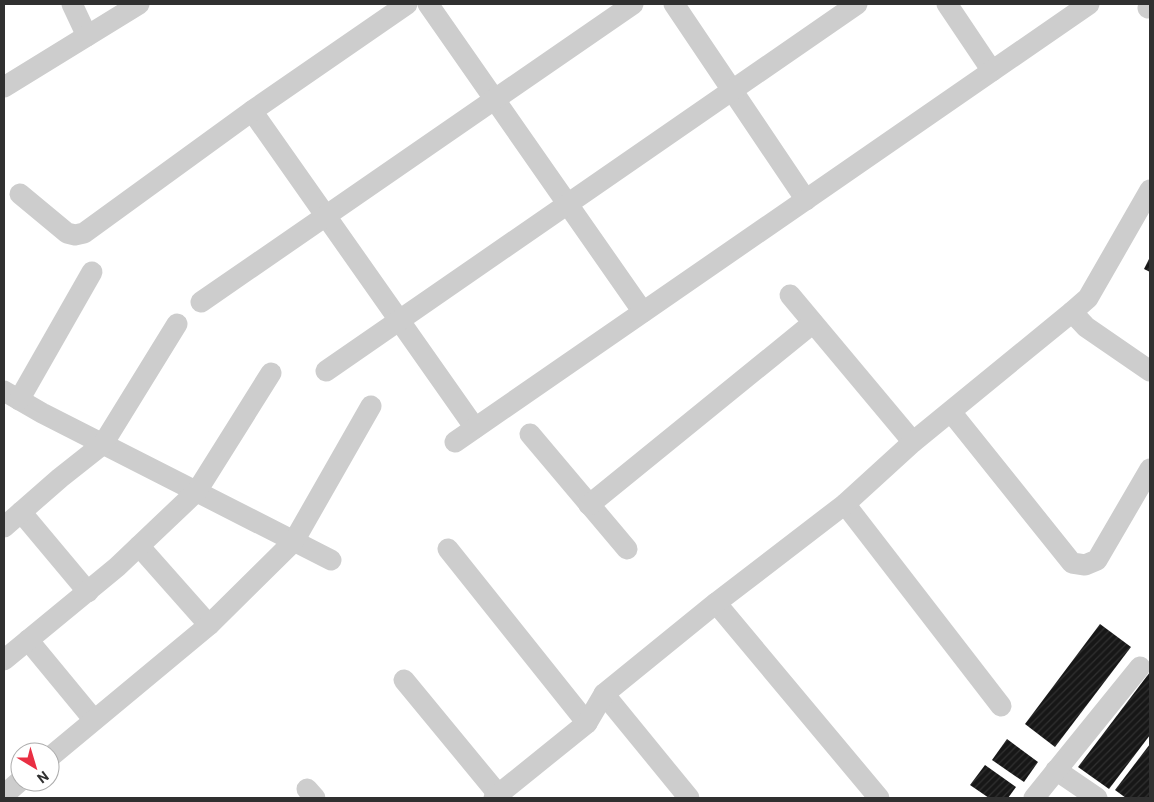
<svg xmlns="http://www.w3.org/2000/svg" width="1154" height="802" viewBox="0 0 1154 802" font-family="Roboto,sans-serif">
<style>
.building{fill:url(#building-hatch)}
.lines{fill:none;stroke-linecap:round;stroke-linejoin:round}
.minor{stroke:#cdcdcd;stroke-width:21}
</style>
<defs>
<pattern id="building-hatch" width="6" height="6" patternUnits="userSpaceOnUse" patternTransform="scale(1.25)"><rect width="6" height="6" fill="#171717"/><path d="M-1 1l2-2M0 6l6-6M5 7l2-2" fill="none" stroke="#303030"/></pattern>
</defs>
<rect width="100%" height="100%" fill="#fff"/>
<g class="building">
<polygon points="1150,257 1150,272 1144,269"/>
<polygon points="1100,624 1131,647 1055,747 1025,724"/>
<polygon points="1150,672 1150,735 1109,789 1078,767"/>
<polygon points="1007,739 1038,762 1024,782 992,760"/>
<polygon points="1150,744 1150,798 1126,798 1115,790"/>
<polygon points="985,765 1016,787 1008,798 989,798 970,785"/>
</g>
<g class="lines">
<g class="minor">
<polyline points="72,4 87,36"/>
<polyline points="428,4 643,312"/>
<polyline points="674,4 806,200"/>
<polyline points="947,4 992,71"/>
<polyline points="1148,8 1150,7"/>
<polyline points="4,87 139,4"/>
<polyline points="252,111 475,428"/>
<polyline points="20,194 67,233 75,235 84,233 252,111 407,4"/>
<polyline points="790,295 913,442"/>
<polyline points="201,302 633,4"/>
<polyline points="1072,312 1086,327 1150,371"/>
<polyline points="326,371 857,4"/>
<polyline points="4,391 42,413 331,560"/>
<polyline points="19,400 92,272"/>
<polyline points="951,412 1072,563 1085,565 1097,560 1150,469"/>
<polyline points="530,434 627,549"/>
<polyline points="455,442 1089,4"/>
<polyline points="845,504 1001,706"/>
<polyline points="589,505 813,323"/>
<polyline points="21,512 88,592"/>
<polyline points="4,527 60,478 103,444 177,324"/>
<polyline points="139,546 209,625"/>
<polyline points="448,549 587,723"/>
<polyline points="716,603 879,798"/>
<polyline points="28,640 94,720"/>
<polyline points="4,660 117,567 197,491 271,373"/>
<polyline points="404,680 498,794"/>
<polyline points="604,694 689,798"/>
<polyline points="50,757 209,625 294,541 371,406"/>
<polyline points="1056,770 1097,798"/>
<polyline points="307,789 315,798"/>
<polyline points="4,795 20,781"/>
<polyline points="494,798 587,723 604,694 716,603 845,504 913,442 1072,312 1088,298 1150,190"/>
<polyline points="1034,798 1140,667"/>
</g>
</g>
<rect width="1154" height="802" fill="none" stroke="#303030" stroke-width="10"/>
<g transform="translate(35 767) rotate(142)"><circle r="24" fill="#ffffff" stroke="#acacac"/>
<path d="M0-4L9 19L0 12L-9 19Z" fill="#e92f43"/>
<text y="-8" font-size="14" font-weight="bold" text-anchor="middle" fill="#303030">N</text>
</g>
</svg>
